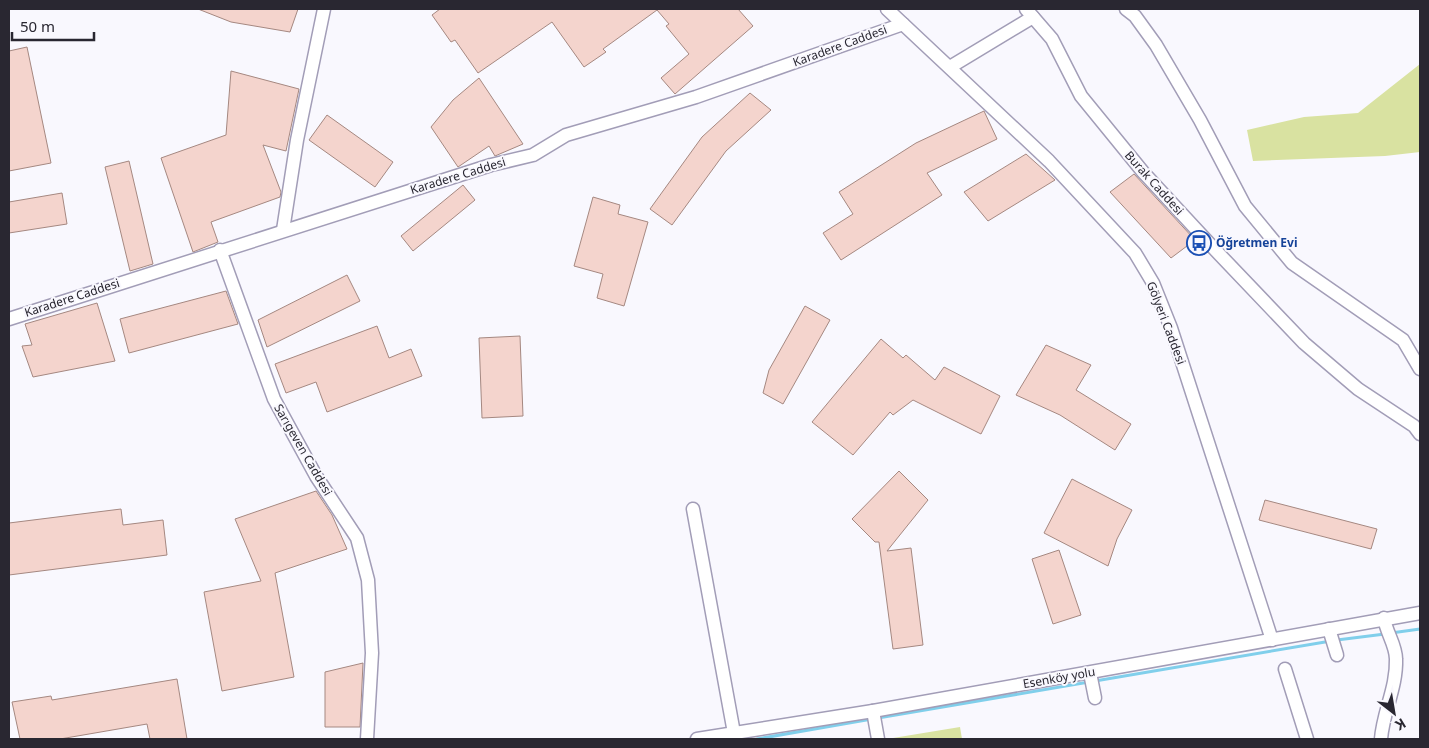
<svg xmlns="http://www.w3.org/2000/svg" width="1429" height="748" viewBox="0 0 1429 748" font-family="'Noto Sans',sans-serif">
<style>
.green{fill:#d9e2a1}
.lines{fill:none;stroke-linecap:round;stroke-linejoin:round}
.stream{stroke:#80cfeb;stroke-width:3}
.building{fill:#f4d4cd;stroke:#a58881}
.minor-casing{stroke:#a29db7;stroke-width:15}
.minor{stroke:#fff;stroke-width:12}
.labels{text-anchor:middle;stroke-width:4;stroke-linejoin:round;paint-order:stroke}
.street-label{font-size:12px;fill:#292731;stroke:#f9f8fe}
.transit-label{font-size:12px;font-weight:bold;fill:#164399;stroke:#f9f8fe;text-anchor:start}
</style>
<rect width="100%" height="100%" fill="#f9f8fe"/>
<g class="green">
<polygon points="1420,64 1420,152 1385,156 1253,161 1247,130 1304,117 1358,113"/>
<polygon points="960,727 962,739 887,739"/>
</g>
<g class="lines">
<g class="stream">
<polyline points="1391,633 1420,629"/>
<polyline points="1337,640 1385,634"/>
<polyline points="1095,681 1331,641"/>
<polyline points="878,718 1089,682"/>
<polyline points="757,739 872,719"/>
</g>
</g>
<g class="building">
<polygon points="198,9 298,9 290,32 231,22"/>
<polygon points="440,9 738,9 753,26 675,94 661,78 689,54 666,26 669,24 657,10 603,49 606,52 584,67 552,22 478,73 455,40 451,42 432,15"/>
<polygon points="27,47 51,163 9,171 9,51"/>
<polygon points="231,71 299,89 286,151 263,145 281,192 280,197 211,222 218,242 193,252 161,158 226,135"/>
<polygon points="479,78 523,144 495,156 489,146 458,167 431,127 453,100"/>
<polygon points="750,93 771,110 726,151 672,225 650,209 702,137"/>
<polygon points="984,111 997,139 927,173 942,195 841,260 823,233 853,214 839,192 916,143"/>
<polygon points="327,115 393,162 375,187 309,140"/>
<polygon points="1026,154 1055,180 988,221 964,192"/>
<polygon points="129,161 153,264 130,271 105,167"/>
<polygon points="1134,174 1195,240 1171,258 1110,192"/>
<polygon points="463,185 475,200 413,251 401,236"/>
<polygon points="62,193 67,224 9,233 9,202"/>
<polygon points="593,197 620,205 618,214 648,222 624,306 597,298 603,274 574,266"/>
<polygon points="347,275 360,301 267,347 258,320"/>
<polygon points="226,291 238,324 129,353 120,319"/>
<polygon points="97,303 115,361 33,377 22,346 32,345 25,324"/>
<polygon points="805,306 830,320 783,404 763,393 769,370"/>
<polygon points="377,326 389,358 411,349 422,376 327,412 316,382 286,393 275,364"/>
<polygon points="520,336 523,416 482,418 479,338"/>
<polygon points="881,339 903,358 906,355 935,380 944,367 1000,396 981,434 913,400 893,415 890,412 853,455 812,422"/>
<polygon points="1046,345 1091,365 1076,390 1131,424 1115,450 1060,415 1016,395"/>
<polygon points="899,471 928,500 887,551 911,548 923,645 893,649 879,542 875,542 852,519"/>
<polygon points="1072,479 1132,510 1117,539 1108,566 1044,533"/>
<polygon points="316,491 332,515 347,549 275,573 294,677 222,691 204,592 261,581 235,519"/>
<polygon points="1265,500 1377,529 1371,549 1259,520"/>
<polygon points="121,509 123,525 163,520 167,555 9,575 9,523"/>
<polygon points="1059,550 1081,615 1053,624 1032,559"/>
<polygon points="363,663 360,727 325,727 325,672"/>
<polygon points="177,679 187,739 150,739 147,724 60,739 20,739 12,702 51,696 52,700"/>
</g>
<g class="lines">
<defs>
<g id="minor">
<polyline points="887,9 1049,161 1135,253 1153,283 1171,328 1272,640"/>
<polyline points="1026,9 1052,39 1081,96 1143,172 1220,255 1304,343 1358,389 1414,426 1420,434"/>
<polyline points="1126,9 1135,16 1156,45 1200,120 1245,206 1292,263 1403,340 1420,369"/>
<polyline points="950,67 1033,17"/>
<polyline points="283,230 297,140 324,9"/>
<polyline points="220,250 274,399 316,476 357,538 368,580 372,653 367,739"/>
<polyline points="9,319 491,165 533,155 566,135 696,97 903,24"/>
<polyline points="693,509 734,733"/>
<polyline points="1329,629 1337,655"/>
<polyline points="1285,669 1307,739"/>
<polyline points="1090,673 1095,698"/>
<polyline points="873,711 878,739"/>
<polyline points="697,739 873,711 1420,613"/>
<path d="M 1381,739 C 1383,712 1397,687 1396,659 C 1396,645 1386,632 1384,618"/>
</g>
</defs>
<use href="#minor" class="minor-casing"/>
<use href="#minor" class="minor"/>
</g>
<defs>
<symbol id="bus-ring" viewBox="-11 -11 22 22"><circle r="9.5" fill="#f9f8fe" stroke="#1a4fb4" stroke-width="1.5"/><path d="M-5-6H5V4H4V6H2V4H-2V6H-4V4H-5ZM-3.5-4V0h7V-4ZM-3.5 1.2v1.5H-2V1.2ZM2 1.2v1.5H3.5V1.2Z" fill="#1a4fb4"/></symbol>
</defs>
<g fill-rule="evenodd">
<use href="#bus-ring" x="1185" y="229" width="28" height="28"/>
</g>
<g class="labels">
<g class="street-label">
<text transform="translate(840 46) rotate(-20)" y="4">Karadere Caddesi</text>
<text transform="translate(458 176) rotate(-17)" y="4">Karadere Caddesi</text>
<text transform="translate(1154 183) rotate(48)" y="4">Burak Caddesi</text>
<text transform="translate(72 298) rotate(-18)" y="4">Karadere Caddesi</text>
<text transform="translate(1166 323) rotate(69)" y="4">Gölyeri Caddesi</text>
<text transform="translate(303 450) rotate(60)" y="4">Sarıgeven Caddesi</text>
<text transform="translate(1059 678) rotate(-10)" y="4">Esenköy yolu</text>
</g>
<g class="transit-label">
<text x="1216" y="247">Öğretmen Evi</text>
</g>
</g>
<rect width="1429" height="748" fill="none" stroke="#292731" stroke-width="20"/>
<g transform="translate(1394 713) rotate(149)" stroke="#f9f8fe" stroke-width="4" paint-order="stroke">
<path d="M0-4L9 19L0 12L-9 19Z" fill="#292731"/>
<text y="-8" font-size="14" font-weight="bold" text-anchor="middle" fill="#292731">K</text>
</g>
<path d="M12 32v8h82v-8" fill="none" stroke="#292731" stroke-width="2.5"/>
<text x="20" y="32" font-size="15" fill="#292731" stroke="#f9f8fe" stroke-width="4" paint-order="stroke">50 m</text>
</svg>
